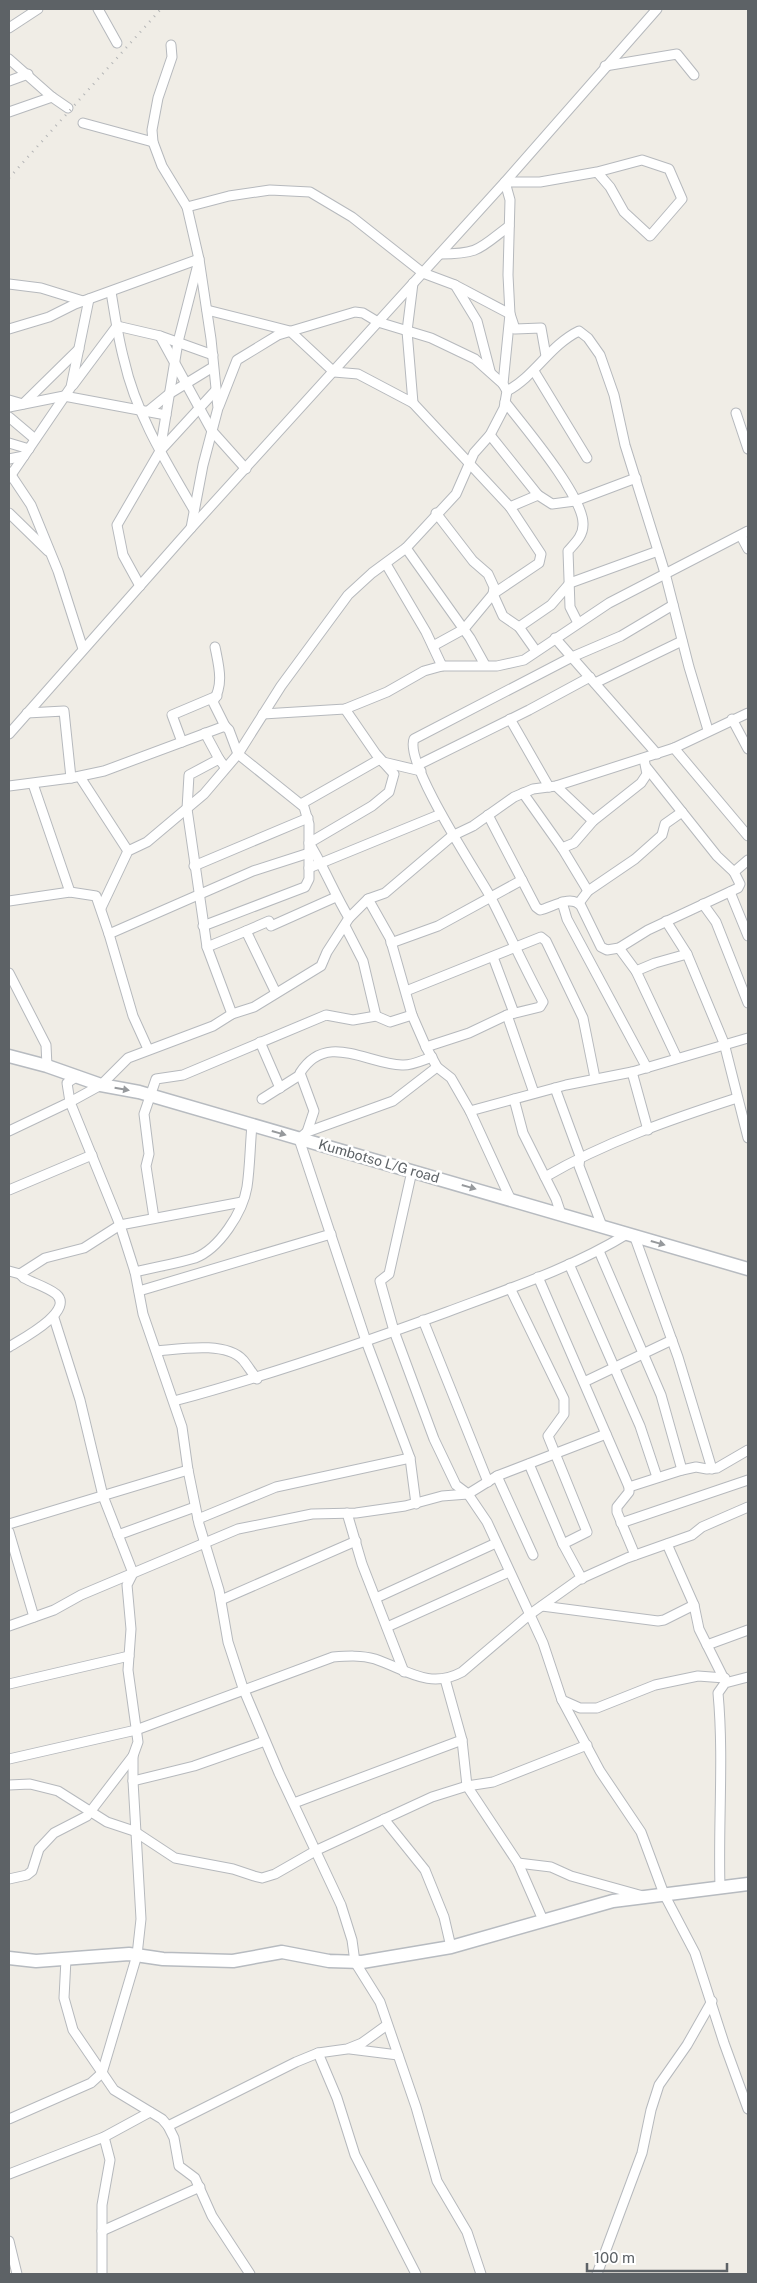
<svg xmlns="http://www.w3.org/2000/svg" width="757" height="2283" viewBox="0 0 757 2283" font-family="'Public Sans',sans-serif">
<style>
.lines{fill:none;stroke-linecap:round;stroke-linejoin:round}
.street-casing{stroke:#b6b9bd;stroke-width:11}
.secondary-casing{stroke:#b7bbc0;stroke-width:15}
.street{stroke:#fff;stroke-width:9}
.secondary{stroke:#fff;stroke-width:12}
.rail{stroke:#b4b5b6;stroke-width:2.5;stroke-dasharray:1 6;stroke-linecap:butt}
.oneway{fill:#96999c}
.labels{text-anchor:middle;stroke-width:5;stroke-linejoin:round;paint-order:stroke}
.street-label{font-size:14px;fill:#5d6266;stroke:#fff}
</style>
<rect width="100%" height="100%" fill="#f0ede6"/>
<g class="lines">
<defs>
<g id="street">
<polyline points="98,9 117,43"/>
<polyline points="9,28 38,9"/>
<polyline points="171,45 172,57 158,98 152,130 153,142 162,166 187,207 199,259 211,339 218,408 203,465 191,528"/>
<polyline points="9,59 52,97 68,108"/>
<polyline points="605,66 677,54 694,75"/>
<polyline points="9,81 28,74"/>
<polyline points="9,112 52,97"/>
<polyline points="83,123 153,142"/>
<polyline points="187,207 229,196 270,190 310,192 352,217 423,273 455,285 477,321 490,371"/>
<path d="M 440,254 C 479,254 479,249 509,226"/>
<polyline points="198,264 178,342 160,451 216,390"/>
<polyline points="9,284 41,288 83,301"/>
<polyline points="455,285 510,314 515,329 541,328 546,356"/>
<path d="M 111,292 C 115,315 118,338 124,360 C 136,414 166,462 194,510"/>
<polyline points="207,310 290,331 334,372 358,374 413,403 407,331 413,283"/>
<polyline points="9,329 49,317 75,304 199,259"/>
<polyline points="160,336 212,431 246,469"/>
<polyline points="534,371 587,458"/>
<polyline points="73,385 117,326 160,336 213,355"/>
<path d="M 507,391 C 535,376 550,345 579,331 L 588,338 L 600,355 L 614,395 L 625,445 L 665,573 L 689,667 L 708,730"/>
<polyline points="9,400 23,404 79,349"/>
<path d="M 505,402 C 523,425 585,498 583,525 C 583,536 575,543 568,551 L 570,607 L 578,623"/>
<polyline points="413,403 510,507"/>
<polyline points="219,406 237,360 278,335 355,312 363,313 378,322 431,338 475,359 503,384"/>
<polyline points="9,407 64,396 166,415"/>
<polyline points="147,412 169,394 213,367"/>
<polyline points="736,413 748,449"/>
<polyline points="9,417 35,439"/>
<polyline points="490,435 538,495"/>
<polyline points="9,443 29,449"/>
<polyline points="9,459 24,456"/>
<polyline points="9,472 31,505 58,571 83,649"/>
<polyline points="9,478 71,387 89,299"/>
<polyline points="9,513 48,551"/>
<polyline points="436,513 473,561 488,574 494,587 493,594 503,616 519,627 536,651"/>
<polyline points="741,536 748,549"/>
<polyline points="406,548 470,638 485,665"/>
<polyline points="386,564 426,632 442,666"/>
<polyline points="140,586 123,555 117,525 160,451"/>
<polyline points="519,627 551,605 570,583 658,551"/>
<polyline points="555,638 657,754"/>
<polyline points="433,646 464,629 493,594 539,563 541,554 510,507 538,495 552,504 575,501 636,478"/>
<path d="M 215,647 C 219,667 224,684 213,702 L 225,726"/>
<polyline points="595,683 682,641"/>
<path d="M 345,709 L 376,754 L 394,774 L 389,792 L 372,806 L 309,843 C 324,867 334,893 349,918"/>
<polyline points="27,713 64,711 71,778"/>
<polyline points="263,714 345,709 387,692 424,671 442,666 497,666 524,660 609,603 748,531"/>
<polyline points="510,719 549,787"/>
<polyline points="732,719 748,749"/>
<polyline points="205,733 219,759"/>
<polyline points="9,734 191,528 505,182 657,9"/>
<polyline points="182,742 172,715 217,696"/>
<polyline points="674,748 748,836"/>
<polyline points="383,762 421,771"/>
<polyline points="418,765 529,710 590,677"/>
<polyline points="225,767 219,759 189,775 187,809 207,947 232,1014"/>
<polyline points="647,768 717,856 734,872"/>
<polyline points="80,777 128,851"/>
<polyline points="33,784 70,892"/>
<polyline points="9,786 71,778 104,771 225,726 229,730 238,754 304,807 309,824 309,879 305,887 203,926"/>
<polyline points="556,786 593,821"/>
<polyline points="523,793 562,848"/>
<polyline points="301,804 380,759"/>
<path d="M 488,815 L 536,907 L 540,910 C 553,907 571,894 581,906 L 601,947 L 607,950 L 619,948 L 648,930 L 738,888 L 740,884 L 734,872 L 748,860"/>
<polyline points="194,866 308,818"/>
<polyline points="309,868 441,814"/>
<polyline points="588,891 562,848 574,843 593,821 641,783 647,774 644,759"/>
<polyline points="730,892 748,936"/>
<polyline points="368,899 390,938 412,1015 426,1047 437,1067 451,1078 470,1111 510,1198"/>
<polyline points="9,901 70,892 96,896 109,934 253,871 309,853"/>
<polyline points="562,902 567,919 647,1068"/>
<polyline points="579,903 588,891 635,859 662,835 665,824 682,812"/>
<polyline points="703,904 716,922 748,1003"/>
<polyline points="101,908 128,851 147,842 204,794 238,754 281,686 348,595 372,573 406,548 456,494 474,453 490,435 504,408 507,391 503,384 510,314 508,275 510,200 505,182 540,182 597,172 642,160 669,169 682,199 650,236 624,212 610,187 597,172"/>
<polyline points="666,921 687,954 724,1043 748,1138"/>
<polyline points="345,926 363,961 376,1016"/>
<polyline points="246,931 269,921 271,926 336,897"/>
<polyline points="109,934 133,1016 148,1049"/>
<polyline points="391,943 438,926 522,880"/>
<polyline points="207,947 246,931 276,993"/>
<polyline points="619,948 636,971 677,1058"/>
<polyline points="493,957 514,1013"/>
<polyline points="636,971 655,963 687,954"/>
<polyline points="9,973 46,1045 47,1066"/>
<polyline points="406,991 541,937 546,941 583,1018 595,1078"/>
<polyline points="507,1015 534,1093"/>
<polyline points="260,1042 280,1088"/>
<path d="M 426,1047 L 469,1033 L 507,1015 L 540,1007 L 543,1002 C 524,967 508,931 490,896 C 476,871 404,763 414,739 L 572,657 L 621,636 L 673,605"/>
<polyline points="632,1072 648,1130"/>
<polyline points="555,1088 580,1156 579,1166 602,1226"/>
<polyline points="262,1099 300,1075"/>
<polyline points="514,1099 523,1133 556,1199 561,1214"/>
<polyline points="470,1111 566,1085 632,1072 748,1038"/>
<polyline points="9,1131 70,1102 67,1083 76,1077"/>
<path d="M 307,1132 L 314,1111 L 300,1073 C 326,1031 367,1064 402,1065 C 411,1066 423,1060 432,1057"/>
<polyline points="412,1171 389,1274 380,1281 394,1331 434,1439 456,1485 468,1494 487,1522 543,1643 562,1700 600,1771 641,1832 664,1894 695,1953 724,2043 748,2109"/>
<path d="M 545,1177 C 605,1142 672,1119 737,1098"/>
<polyline points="9,1190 92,1155"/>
<polyline points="154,1218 146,1166 149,1154 144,1114 156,1079 183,1075 326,1015 353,1020 376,1016 390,1022 412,1015"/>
<polyline points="634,1235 678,1357 712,1469"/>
<polyline points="599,1251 661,1395 682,1470"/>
<polyline points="569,1264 640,1426 657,1477"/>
<path d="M 9,1271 L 20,1274 L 24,1278 C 33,1283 47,1287 56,1294 C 76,1311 20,1340 9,1347"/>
<path d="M 135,1272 C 154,1267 176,1264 195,1258 C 219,1249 243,1212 247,1187 C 250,1167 250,1146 252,1125"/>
<polyline points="20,1274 45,1258 84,1248 120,1225 242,1202"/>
<polyline points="538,1277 629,1487 629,1492 617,1507 617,1512 635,1555"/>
<polyline points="510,1288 564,1399 564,1414 548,1436 587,1532 563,1544 582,1579"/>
<polyline points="139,1291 331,1234"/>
<polyline points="423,1320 488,1482"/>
<path d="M 157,1351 C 180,1349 226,1341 243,1360 C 248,1366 252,1373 257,1379"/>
<polyline points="584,1382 672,1340"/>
<path d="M 174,1401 C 267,1376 357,1345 447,1312 C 508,1289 572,1268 627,1234"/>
<polyline points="529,1464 563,1544"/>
<polyline points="497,1476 533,1555"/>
<polyline points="629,1487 682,1470 696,1467 707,1469 717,1468 748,1450"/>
<polyline points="416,1504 410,1458 366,1341 299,1139 307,1132 393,1101 437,1067"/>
<polyline points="347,1513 362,1564 404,1672"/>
<polyline points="198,1519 276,1487 410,1458"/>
<polyline points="621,1523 748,1480"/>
<polyline points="9,1524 188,1470"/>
<polyline points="9,1532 34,1617"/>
<polyline points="118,1535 195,1507"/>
<polyline points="667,1544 694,1605 699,1629 725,1681"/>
<polyline points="376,1598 496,1543"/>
<polyline points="221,1600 356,1541"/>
<polyline points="542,1606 658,1621 664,1620 694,1605"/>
<polyline points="9,1626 54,1610 81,1595 238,1529 312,1514 356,1513 405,1506 442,1496 468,1494 497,1476 606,1434"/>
<polyline points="387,1627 509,1572"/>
<polyline points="707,1645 748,1630"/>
<polyline points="445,1679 462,1740 467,1786 518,1863 543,1920"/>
<polyline points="9,1684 129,1656"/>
<polyline points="562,1700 580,1708 597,1708 655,1685 698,1676 725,1678"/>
<path d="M 9,1759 L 136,1730 L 333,1657 C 347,1656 361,1655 375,1659 C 405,1669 429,1690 462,1672 L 529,1615 L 578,1580 L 627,1558 L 692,1535 L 702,1527 L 748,1507"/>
<polyline points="133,1781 194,1766 265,1741"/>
<polyline points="9,1785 30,1784 58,1791 107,1822 134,1831 175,1858 233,1869 254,1876 262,1878 275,1874 317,1850"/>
<polyline points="294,1803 462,1740"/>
<polyline points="384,1819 425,1870 444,1917 451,1947"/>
<polyline points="317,1850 432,1797 467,1786 493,1782 587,1745"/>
<polyline points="518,1863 551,1867 571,1876 643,1896"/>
<polyline points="9,1879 27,1875 32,1871 39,1849 54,1833 87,1816 133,1756"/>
<path d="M 720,1887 C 718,1822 724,1758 718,1693 L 725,1683 L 748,1677"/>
<polyline points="66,1959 64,1998 73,2030 114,2090 162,2119 168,2126 174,2138 179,2166 195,2178 212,2216 250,2274"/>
<polyline points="350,2049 398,2055"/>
<polyline points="318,2053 337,2098 355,2155 416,2274"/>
<polyline points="9,2119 91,2083 102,2073 137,1955 141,1919 133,1781 133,1756 138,1742 128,1670 131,1629 127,1585 133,1573 103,1496 80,1400 54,1318"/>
<polyline points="168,2126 296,2062 318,2053 347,2049 362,2043 387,2025"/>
<polyline points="9,2174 104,2137 150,2112"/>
<polyline points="102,2231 200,2187"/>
<polyline points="9,2241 17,2274"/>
<polyline points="102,2274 102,2205 110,2160 104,2137"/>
<polyline points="481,2274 467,2232 437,2181 416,2107 380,2002 355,1962 352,1940 341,1905 279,1773 243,1688 228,1642 219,1590 199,1524 188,1470 182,1427 143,1314 135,1272 120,1225 70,1102 101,1085 128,1058 213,1026 232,1014 254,1007 321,966 327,952 349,918 368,899 385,893 452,836 473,826 514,797 533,789 556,786 674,748 748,713"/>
<polyline points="597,2274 642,2153 651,2110 659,2085 687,2045 712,2001"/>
</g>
<g id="secondary">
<polyline points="9,1056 47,1066 101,1085 139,1092 748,1269"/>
<polyline points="9,1958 36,1961 129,1954 163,1959 233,1961 282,1952 329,1961 362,1962 451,1947 613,1901 748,1884"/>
</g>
</defs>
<use href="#street" class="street-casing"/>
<use href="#secondary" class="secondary-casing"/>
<use href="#street" class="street"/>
<use href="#secondary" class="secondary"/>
<polyline class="rail" points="9,178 161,9"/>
</g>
<defs><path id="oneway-solid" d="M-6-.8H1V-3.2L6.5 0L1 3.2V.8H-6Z" transform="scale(1.25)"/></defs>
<g class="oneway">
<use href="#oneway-solid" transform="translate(122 1089) rotate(10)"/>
<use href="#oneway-solid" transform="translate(279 1133) rotate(16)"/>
<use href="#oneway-solid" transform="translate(469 1187) rotate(16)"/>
<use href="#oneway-solid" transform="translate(658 1243) rotate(16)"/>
</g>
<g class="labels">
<g class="street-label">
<text transform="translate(379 1161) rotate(16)" y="5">Kumbotso L/G road</text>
</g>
</g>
<rect width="757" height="2283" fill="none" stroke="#5d6266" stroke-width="20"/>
<path d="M587 2263v8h140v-8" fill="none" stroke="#5d6266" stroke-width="2.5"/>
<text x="594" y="2263" font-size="15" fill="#5d6266" stroke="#ffffff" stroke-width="4" paint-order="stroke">100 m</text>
</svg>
